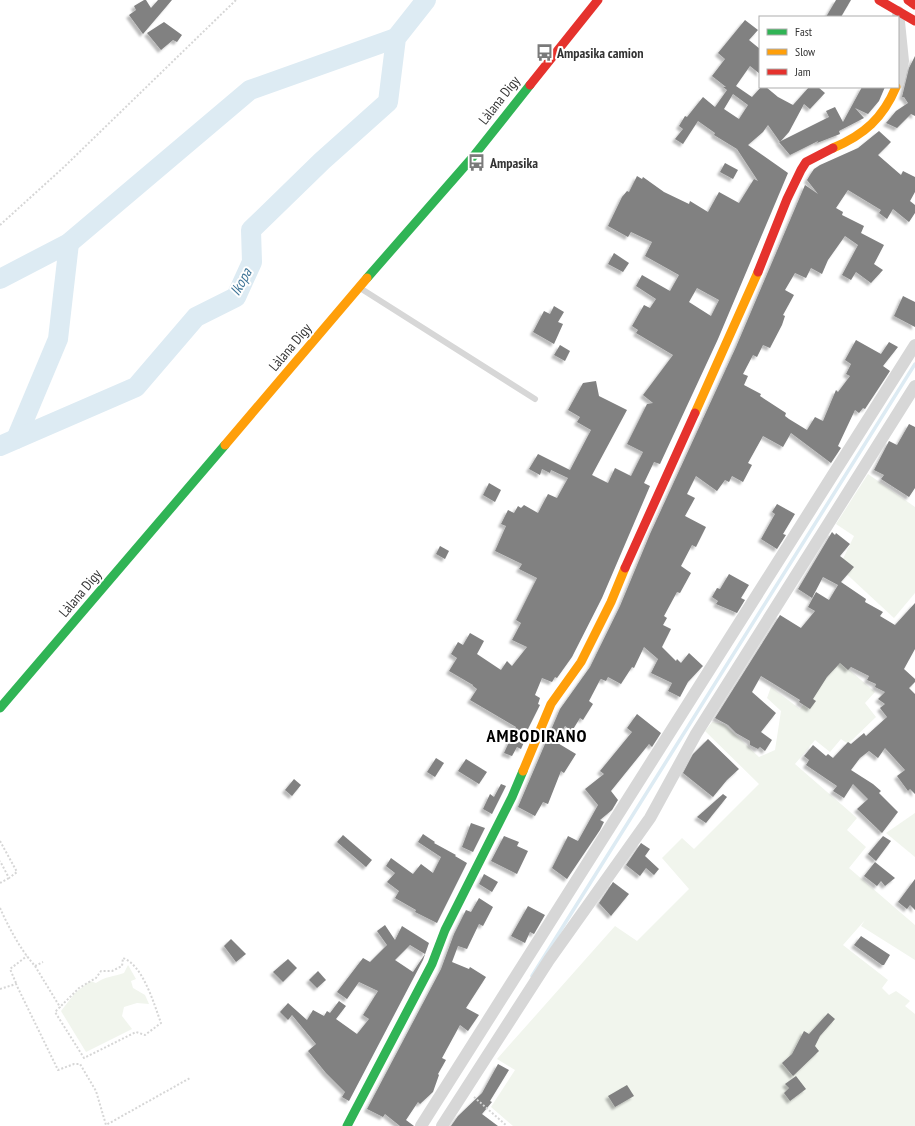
<svg xmlns="http://www.w3.org/2000/svg" width="915" height="1126" viewBox="0 0 915 1126" font-family="'PT Sans Narrow',sans-serif">
<style>
.green{fill:#f1f5ed}
.lines{fill:none;stroke-linecap:round;stroke-linejoin:round}
.stream{stroke:#ddebf3;stroke-width:3.5}
.river{stroke:#ddebf3;stroke-width:20}
.building{fill:#818181;fill-rule:evenodd;filter:url(#shadow)}
.path{stroke:#d6d6d6;stroke-width:2;stroke-dasharray:2 2;stroke-linecap:butt}
.lane{stroke:#d7d7d7;stroke-width:6}
.street{stroke:#d7d7d7;stroke-width:12}
.fast{stroke:#30b455;stroke-width:9}
.slow{stroke:#ff9f0a;stroke-width:9}
.jam{stroke:#e5322d;stroke-width:9}
.labels{text-anchor:middle;stroke-width:4;stroke-linejoin:round;paint-order:stroke}
.poi-label{font-size:14px;font-weight:bold;fill:#333;stroke:#fff;text-anchor:start}
.street-label{font-size:14px;fill:#333;stroke:#fff}
.water-label{font-size:15px;font-style:italic;fill:#3f7597;stroke:#fff}
.district-label{font-size:18px;font-weight:bold;letter-spacing:1px;fill:#000;stroke:#fff}
</style>
<defs>
<filter id="shadow"><feDropShadow dx="-3" dy="3" stdDeviation="1" flood-color="#0004"/></filter>
</defs>
<rect width="100%" height="100%" fill="#fff"/>
<g class="green">
<polygon points="868,474 915,507 915,593 894,618 839,567 854,536 836,524"/>
<polygon points="839,661 875,692 865,703 876,717 848,744 841,739 830,752 815,740 795,764 857,818 847,830 866,847 849,868 915,925 915,960 861,926 865,920 843,945 888,980 882,988 889,995 896,991 910,1001 905,1006 915,1014 915,1126 513,1126 491,1107 515,1070 497,1059 615,926 637,941 689,889 662,858 682,838 694,849 759,784 705,731 712,722 724,724 759,757 775,750 781,711 767,698 771,687 800,709"/>
<polygon points="915,813 915,857 886,833"/>
<path d="M 128,965 L 136,979 L 131,981 L 133,988 L 145,995 L 149,1004 L 137,1003 L 124,1007 L 122,1016 L 132,1029 L 86,1052 L 61,1011 L 75,993 L 90,981 L 96,983 C 106,976 113,977 124,973 Z"/>
</g>
<g class="lines">
<polyline class="stream" points="532,976 915,364"/>
<g class="river">
<polyline points="0,279 69,243 250,90 396,38"/>
<polyline points="16,439 58,339 69,243"/>
<polyline points="0,446 136,387 196,317 236,297 252,262 251,230 322,161 388,102 396,38 426,0"/>
</g>
</g>
<g class="building">
<polygon points="144,0 146,0 151,8 158,0 172,0 143,34 129,15 136,10 134,6"/>
<polygon points="836,0 851,0 841,17 826,17"/>
<path d="M 745,20 L 758,30 L 749,40 L 760,49 L 760,74 L 750,66 L 736,86 L 752,97 L 761,87 L 766,87 L 778,97 L 793,105 L 809,87 L 818,87 L 825,93 L 810,109 L 804,104 L 789,132 L 780,142 L 768,125 L 763,132 L 748,145 L 788,173 L 718,339 L 660,464 L 654,462 L 644,483 L 650,486 L 602,598 L 572,657 L 557,678 L 555,677 L 552,682 L 542,678 L 535,695 L 540,698 L 538,704 L 540,705 L 523,739 L 525,740 L 521,749 L 517,747 L 512,756 L 504,753 L 516,727 L 470,700 L 477,689 L 473,686 L 473,685 L 449,671 L 457,658 L 451,654 L 458,642 L 463,645 L 470,633 L 484,641 L 477,654 L 501,670 L 507,661 L 512,666 L 527,647 L 512,640 L 521,623 L 516,620 L 537,578 L 519,569 L 522,564 L 495,551 L 506,526 L 501,524 L 508,510 L 514,513 L 518,506 L 521,508 L 524,505 L 538,513 L 548,494 L 557,498 L 568,478 L 551,470 L 550,473 L 542,469 L 540,475 L 529,469 L 538,454 L 570,470 L 591,430 L 577,422 L 580,417 L 568,410 L 583,383 L 596,381 L 599,396 L 627,410 L 592,475 L 608,483 L 615,468 L 631,476 L 643,452 L 627,444 L 647,404 L 653,403 L 643,395 L 673,355 L 636,333 L 638,330 L 632,326 L 644,305 L 650,308 L 656,299 L 636,286 L 642,275 L 670,291 L 679,275 L 645,256 L 652,242 L 631,232 L 628,237 L 608,226 L 622,197 L 627,191 L 629,192 L 637,176 L 642,179 L 643,177 L 664,192 L 689,204 L 690,201 L 708,212 L 719,192 L 739,203 L 754,179 L 758,181 L 737,149 L 714,135 L 715,133 L 698,121 L 683,144 L 675,139 L 683,129 L 679,126 L 685,116 L 687,117 L 703,97 L 715,107 L 727,90 L 723,87 L 726,87 L 712,76 L 725,59 L 718,53 ZM 733,94 L 748,105 L 739,119 L 724,109 ZM 697,288 L 719,300 L 711,316 L 689,302 Z"/>
<polygon points="164,22 182,35 177,42 173,40 161,50 147,33"/>
<polygon points="915,56 915,116 911,114 897,128 886,123 896,111 908,103 904,97 902,97 909,68"/>
<polygon points="862,87 885,87 879,101 868,114 855,108 864,118 839,131 840,134 817,143 818,141 790,155 779,142 829,117 826,111 835,107 843,122"/>
<polygon points="879,131 891,142 878,155 901,175 903,171 915,177 915,192 910,201 915,205 915,213 909,222 893,209 887,219 879,213 881,210 848,190 836,208 843,212 842,215 864,226 861,233 884,245 874,264 883,270 871,283 856,272 851,280 842,275 858,245 845,236 828,260 822,274 811,268 806,278 795,273 785,290 794,295 783,315 785,316 782,325 770,348 763,345 757,357 753,355 743,374 748,376 744,385 761,394 760,396 786,413 785,416 789,419 807,430 815,417 823,421 836,390 838,392 850,376 846,374 851,364 845,360 856,340 881,354 889,342 898,347 883,366 890,371 865,409 863,408 859,413 855,410 838,446 841,448 831,463 791,433 783,447 763,436 748,463 752,465 743,482 732,476 729,482 725,480 717,491 696,476 687,494 695,498 685,516 706,527 696,547 692,545 681,566 691,573 680,593 677,592 664,616 667,618 663,625 671,629 662,647 676,661 677,659 681,663 689,653 703,666 688,682 680,697 668,691 672,683 651,673 658,659 644,647 634,668 632,667 621,684 608,677 606,681 601,679 600,680 589,701 593,704 583,720 580,718 572,731 565,726 556,742 576,754 564,773 561,771 548,804 543,802 535,816 518,807 560,709 590,667 620,606 650,534 736,347 805,185 818,194 807,180 810,175 814,169 820,165 858,148"/>
<polygon points="725,163 738,170 733,179 720,172"/>
<polygon points="614,253 629,263 623,272 608,264"/>
<polygon points="903,296 915,302 915,327 894,316"/>
<polygon points="554,306 564,312 558,322 563,324 554,344 533,332 544,311 550,314"/>
<polygon points="560,345 570,351 565,361 554,355"/>
<polygon points="909,424 915,427 915,488 909,497 881,479 884,475 874,470 889,441 897,445"/>
<polygon points="489,483 501,490 495,502 483,495"/>
<polygon points="777,504 795,514 783,534 786,535 777,549 761,539 775,514 772,512"/>
<polygon points="832,532 835,535 836,533 850,544 840,556 854,567 841,582 866,599 865,602 883,612 880,616 895,625 915,603 915,649 904,669 915,679 915,682 909,688 915,694 915,794 910,789 908,791 897,776 905,770 885,748 878,758 869,751 860,758 851,770 873,784 881,791 879,793 898,812 882,833 857,809 868,799 853,784 844,798 833,791 837,786 806,765 809,760 804,756 813,745 826,756 828,754 833,758 848,742 851,744 864,733 866,736 887,717 880,708 885,704 878,699 885,692 875,687 876,684 867,680 869,676 851,667 848,670 840,663 827,677 813,699 816,701 810,709 799,702 800,700 761,676 752,692 776,713 761,732 772,740 765,751 760,747 758,749 750,745 750,741 736,733 728,725 715,718 780,615 801,628 815,611 808,607 816,592 829,600 838,585 823,577 812,598 798,589"/>
<polygon points="440,546 449,551 445,559 436,554"/>
<polygon points="729,574 749,585 741,598 745,600 737,613 716,604 718,601 712,597 717,588 720,589"/>
<polygon points="637,714 661,733 652,747 649,744 611,791 618,800 612,810 600,820 604,822 600,830 567,879 552,868 568,836 578,841 598,805 585,789 604,774 600,771 632,732 627,728"/>
<polygon points="708,739 739,769 727,780 713,797 683,773 693,754"/>
<polygon points="436,758 444,763 435,777 427,772"/>
<polygon points="466,759 487,772 479,784 458,771"/>
<polygon points="294,779 301,785 292,796 285,790"/>
<polygon points="501,784 506,786 492,814 483,809 490,794 494,797"/>
<polygon points="723,794 727,797 706,823 697,817"/>
<polygon points="471,823 485,828 473,852 462,847"/>
<polygon points="423,834 435,842 434,843 456,855 455,856 467,863 437,923 415,912 416,910 395,898 399,891 387,882 395,873 386,866 391,858 413,874 421,864 433,873 441,857 418,842"/>
<polygon points="343,835 372,860 366,867 337,842"/>
<polygon points="504,836 519,842 517,846 528,851 517,874 491,861"/>
<polygon points="883,836 891,841 876,861 868,854"/>
<polygon points="641,843 650,849 645,856 659,869 654,875 646,868 640,876 626,865"/>
<polygon points="875,862 895,878 885,886 881,881 877,886 864,876"/>
<polygon points="484,874 498,882 492,892 479,884"/>
<polygon points="915,879 915,910 910,905 907,909 898,902"/>
<polygon points="613,882 629,894 611,916 599,903"/>
<polygon points="479,898 493,907 483,926 479,924 467,949 458,946 452,962 469,969 470,967 486,977 466,1008 479,1015 468,1031 460,1025 442,1058 446,1060 438,1074 439,1075 433,1092 420,1104 418,1102 406,1120 414,1126 400,1126 385,1114 383,1117 367,1109 441,969 454,934 466,910 471,912"/>
<polygon points="528,906 545,915 534,934 530,932 525,943 511,936"/>
<path d="M 385,925 L 395,940 L 402,926 L 429,943 L 423,960 L 349,1101 L 342,1097 L 345,1092 L 326,1073 L 308,1051 L 316,1044 L 292,1015 L 288,1020 L 280,1012 L 288,1003 L 307,1020 L 313,1010 L 324,1016 L 327,1011 L 330,1013 L 339,1001 L 346,1006 L 336,1019 L 357,1034 L 369,1019 L 363,1015 L 378,991 L 359,982 L 347,999 L 337,992 L 363,958 L 370,962 L 387,945 L 377,931 ZM 410,945 L 425,954 L 413,972 L 395,960 Z"/>
<polygon points="861,936 890,955 884,965 882,965 854,945"/>
<polygon points="231,939 246,954 236,962 224,946"/>
<polygon points="288,959 297,968 283,982 273,972"/>
<polygon points="318,971 326,980 317,988 309,980"/>
<polygon points="828,1013 835,1019 820,1036 815,1046 819,1051 793,1076 782,1063 792,1054 804,1031 809,1034"/>
<polygon points="498,1064 509,1070 490,1101 492,1102 482,1114 498,1126 451,1126 458,1116 482,1093"/>
<polygon points="796,1076 806,1089 790,1101 784,1093 789,1088 785,1084"/>
<polygon points="627,1085 634,1096 615,1107 608,1096"/>
</g>
<g class="lines">
<g class="path">
<polyline points="0,225 64,167 236,0"/>
<polyline points="0,841 17,872 9,878 0,861"/>
<polyline points="0,883 9,878"/>
<path d="M 0,908 C 9,928 20,949 35,966 L 43,962"/>
<path d="M 35,966 L 60,1007 L 55,1012 L 84,1058 L 136,1032 L 145,1035 L 161,1023 C 154,1004 143,965 123,958 L 122,966 L 112,971 L 101,971 L 96,978 L 79,988 L 60,1007"/>
<polyline points="16,983 10,969 27,956"/>
<polyline points="0,989 16,984 58,1070 74,1064 80,1064 96,1091 106,1125 190,1078"/>
<polyline points="474,1097 507,1126"/>
</g>
<polyline class="lane" points="360,288 535,399"/>
<g class="street">
<polyline points="898,83 903,61 898,12"/>
<polyline points="421,1126 915,345"/>
<polyline points="442,1126 549,960 650,818 696,734 915,386"/>
</g>
<g class="fast">
<polyline points="367,278 472,158 530,85"/>
<polyline points="0,708 225,445"/>
<polyline points="347,1126 432,964 445,930 512,797 523,771"/>
</g>
<g class="slow">
<path d="M 833,148 C 864,135 883,118 896,87"/>
<polyline points="695,413 758,272"/>
<polyline points="225,445 367,278"/>
<polyline points="523,771 551,704 581,662 611,602 625,568"/>
</g>
<g class="jam">
<polyline points="879,0 915,21"/>
<polyline points="908,0 915,5"/>
<polyline points="530,85 598,0"/>
<polyline points="758,272 787,199 801,170 806,162 833,148"/>
<polyline points="625,568 695,413"/>
</g>
</g>
<defs>
<symbol id="bus-bare" viewBox="-9 -9 18 18"><path d="M-5-6H5V4H4V6H2V4H-2V6H-4V4H-5ZM-3.5-4V0h7V-4ZM-3.5 1.2v1.5H-2V1.2ZM2 1.2v1.5H3.5V1.2Z" fill="#7a7a7a" stroke="#fff" stroke-width="2.5" paint-order="stroke"/></symbol>
</defs>
<g fill-rule="evenodd">
<use href="#bus-bare" x="532" y="40" width="25" height="25"/>
<use href="#bus-bare" x="464" y="150" width="25" height="25"/>
</g>
<g class="labels">
<g class="poi-label">
<text x="557" y="58">Ampasika camion</text>
<text x="490" y="168">Ampasika</text>
</g>
<g class="street-label">
<text transform="translate(499 100) rotate(-52)" y="5">Làlana Digy</text>
<text transform="translate(290 347) rotate(-50)" y="5">Làlana Digy</text>
<text transform="translate(80 593) rotate(-50)" y="5">Làlana Digy</text>
</g>
<g class="water-label">
<text transform="translate(241 282) rotate(-61)" y="5">Ikopa</text>
</g>
<g class="district-label">
<text x="537" y="742">AMBODIRANO</text>
</g>
</g>
<rect x="759" y="16" width="140" height="72" fill="#ffffff" stroke="#adadad"/>
<rect x="767" y="29" width="20" height="6" fill="#30b455" stroke="#adadad"/>
<text x="795" y="36" font-size="12" fill="#333333">Fast</text>
<rect x="767" y="49" width="20" height="6" fill="#ff9f0a" stroke="#adadad"/>
<text x="795" y="56" font-size="12" fill="#333333">Slow</text>
<rect x="767" y="69" width="20" height="6" fill="#e5322d" stroke="#adadad"/>
<text x="795" y="76" font-size="12" fill="#333333">Jam</text>
</svg>
